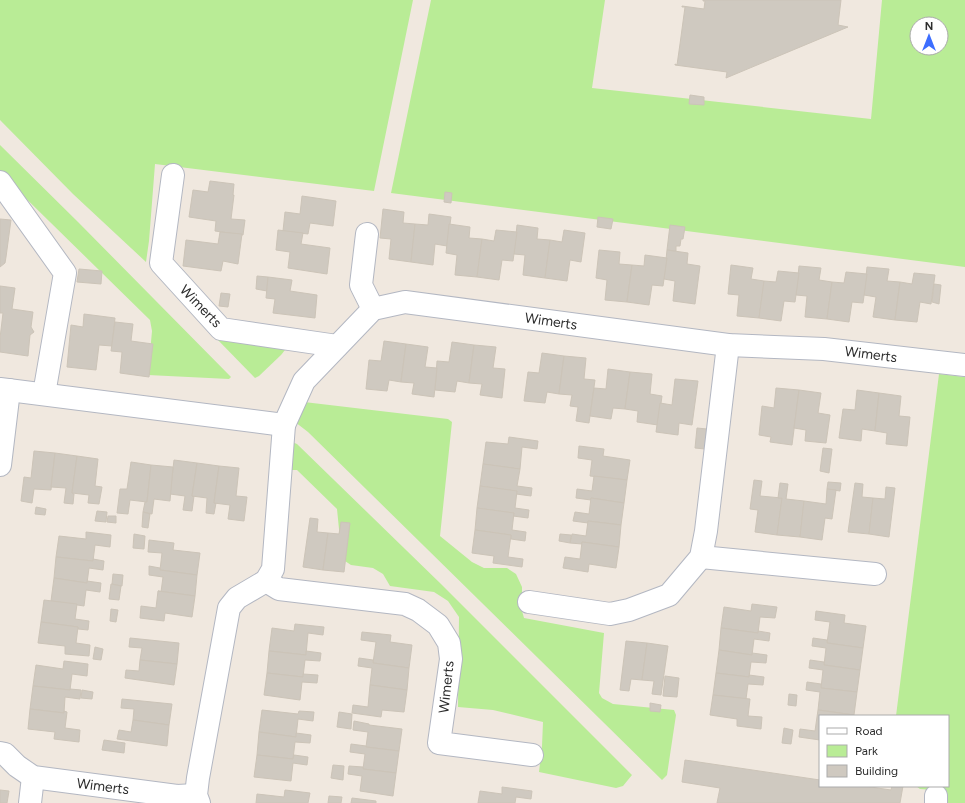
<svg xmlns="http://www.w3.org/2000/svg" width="965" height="803" viewBox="0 0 965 803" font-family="Figtree,sans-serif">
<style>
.green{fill:#b9ec96;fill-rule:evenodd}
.building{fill:#cfc9c0;stroke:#ccc4b8}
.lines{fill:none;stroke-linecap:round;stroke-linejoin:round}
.street-casing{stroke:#b3b7c2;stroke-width:24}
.street{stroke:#fff;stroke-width:22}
.labels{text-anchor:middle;stroke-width:4;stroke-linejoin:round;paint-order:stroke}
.street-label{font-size:14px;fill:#2e2e2e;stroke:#fff}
</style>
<rect width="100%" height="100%" fill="#f0e8df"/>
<g class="green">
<polygon points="0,0 413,0 374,191 155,164 149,241 146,262 73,194 0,120"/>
<path d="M 431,0 L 605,0 L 592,88 L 871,119 L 882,0 L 965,0 L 965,267 L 391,193 ZM 917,24 L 941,24 L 941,48 L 917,48 Z"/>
<polygon points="0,145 78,222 231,377 229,379 148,375 152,331 150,320 0,173"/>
<polygon points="215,337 289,345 281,355 259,376 255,378"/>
<polygon points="939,374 965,377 965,803 945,803 946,791 920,789 916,786 948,786 948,716 896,716"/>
<polygon points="304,402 448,419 452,422 440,536 472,562 484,568 507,568 516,574 522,587 522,611 524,618 604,633 599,693 602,698 613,704 674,710 676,715 667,775 662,780 308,432 295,422"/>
<polygon points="292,442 297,444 441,584 632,775 623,786 616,788 539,772 542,746 543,722 493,710 458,707 459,617 448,601 434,592 390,586 383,574 373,568 351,565 342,559 337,509 297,470 289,470"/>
</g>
<g class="building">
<polygon points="703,0 841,0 838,25 848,27 726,78 727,72 675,65 675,64 677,65 680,44 685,7 682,7 682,6 704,9 705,1 703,1"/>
<polygon points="690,95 704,97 704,105 689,104"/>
<polygon points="210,181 234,184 233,195 234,195 231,219 245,220 243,235 215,231 216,221 189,217 193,190 208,192"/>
<polygon points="445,192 452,193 451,203 444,202"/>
<polygon points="302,196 336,201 333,226 310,223 308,234 283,231 285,212 300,214"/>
<polygon points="383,209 404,212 403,223 415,224 411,262 389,259 391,239 380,238"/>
<polygon points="429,214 451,217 447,246 435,244 433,265 411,262 415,224 428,225"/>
<polygon points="598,217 613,219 611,229 597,227"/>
<polygon points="0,219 11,220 6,257 5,263 0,267"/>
<polygon points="449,224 470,227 469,238 482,239 477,277 455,275 457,255 446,253"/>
<polygon points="517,225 538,228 537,239 550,240 545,278 523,275 525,255 514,254"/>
<polygon points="670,225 685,227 683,239 681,239 680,246 676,246 676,251 667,250"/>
<polygon points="278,230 303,233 301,244 330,248 327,274 288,268 290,252 276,250"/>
<polygon points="496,230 517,232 513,261 502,260 499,280 477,277 482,239 494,241"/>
<polygon points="564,230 585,233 581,262 570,260 567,281 545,278 550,240 562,242"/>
<polygon points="220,232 242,234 238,264 223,261 221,271 183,266 186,240 218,244"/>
<polygon points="599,250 620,252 619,264 632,265 627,302 605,300 607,280 596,278"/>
<polygon points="667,250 688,253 687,264 700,266 695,304 673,301 675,281 664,279"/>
<polygon points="645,255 667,258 663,286 652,285 649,305 627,302 632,265 644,266"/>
<polygon points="731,265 753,268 751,279 764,281 759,318 737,316 739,295 728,294"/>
<polygon points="799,266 821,268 819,280 832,282 827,319 805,317 807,296 796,295"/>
<polygon points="867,267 889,269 887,281 900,282 895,320 873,317 876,297 864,295"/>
<polygon points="79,269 102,271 101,284 77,282"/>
<polygon points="778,271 799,273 795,302 784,301 781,321 759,318 764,281 776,282"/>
<polygon points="846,272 867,274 863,303 852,302 849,322 827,319 832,282 844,283"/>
<polygon points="914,273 935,275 931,304 920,302 917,322 895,320 900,282 912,284"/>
<polygon points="257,276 268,277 267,291 256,289"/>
<polygon points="268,277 292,280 290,291 317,295 315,318 273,313 275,299 266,298"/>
<polygon points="934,284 941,285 939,304 932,302"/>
<polygon points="0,286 15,288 12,309 33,312 31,327 34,332 30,335 28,356 0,352 0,338 3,313 0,313"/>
<polygon points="221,293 230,294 228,307 219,306"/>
<polygon points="84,314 115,318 112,346 99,345 96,370 67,367 71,325 83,327"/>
<polygon points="115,322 133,324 131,341 153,344 149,377 120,373 122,352 111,351"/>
<polygon points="384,341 406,344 401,382 389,380 387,391 366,389 369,360 381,361"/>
<polygon points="452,342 474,345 469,383 457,381 455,392 435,390 437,361 449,362"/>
<polygon points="406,344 428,347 425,367 437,368 434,397 412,394 414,383 401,382"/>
<polygon points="474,345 496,347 493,368 505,369 502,398 480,395 482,384 469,383"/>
<polygon points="542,353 564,356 559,394 547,392 545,403 524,401 528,372 539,373"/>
<polygon points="564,356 586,358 584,379 595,380 589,423 576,421 578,407 570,406 572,395 559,394"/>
<polygon points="608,369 630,372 625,409 613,408 611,419 590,416 594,388 606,389"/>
<polygon points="630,372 652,374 650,394 662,396 658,425 637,422 638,411 625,409"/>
<polygon points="675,379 698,381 692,425 679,423 678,435 656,432 660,403 672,405"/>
<polygon points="776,388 799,390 792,445 770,442 771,437 759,435 762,406 774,408"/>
<polygon points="799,390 821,393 818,413 830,415 826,443 805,441 806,430 794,428"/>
<polygon points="857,390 879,393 875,431 862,429 861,441 839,438 843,409 855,410"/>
<polygon points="879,393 901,396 899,416 910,417 907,446 886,444 887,433 875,431"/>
<polygon points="697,428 707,429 705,449 695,448"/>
<polygon points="509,437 538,441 537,449 522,447 520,469 483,464 486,442 508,444"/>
<polygon points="579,446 604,449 603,456 630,460 627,480 590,476 592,460 578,458"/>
<polygon points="823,448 832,449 829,473 820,471"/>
<polygon points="34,451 55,453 51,490 34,489 32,503 21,501 24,477 31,478"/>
<polygon points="55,453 77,456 72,493 74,494 73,504 64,503 66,488 51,487"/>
<polygon points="77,456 98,459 95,486 102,487 99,504 88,503 89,495 72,493"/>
<polygon points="174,460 197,463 192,496 194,496 192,511 183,510 185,496 170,494"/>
<polygon points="131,462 151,465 147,502 130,500 128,514 117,513 120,489 127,489"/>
<polygon points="197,463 219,466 214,503 216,503 214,514 206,513 207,498 192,496"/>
<polygon points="483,464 520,469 517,486 532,488 531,496 516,494 517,491 480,486"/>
<polygon points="151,465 173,467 170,501 154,499 152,514 143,512 145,502 147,502"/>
<polygon points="219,466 239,468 236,496 247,497 244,521 228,519 230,505 214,503"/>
<polygon points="594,476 627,480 624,503 591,498 591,500 576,498 577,489 592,491"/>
<polygon points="754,480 762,481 760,496 782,498 777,535 755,532 758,510 750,509"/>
<polygon points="828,482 841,483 840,491 827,489"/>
<polygon points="780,483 788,484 786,499 804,501 800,537 777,535 782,498 778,498"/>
<polygon points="855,483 863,484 862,497 873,498 869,534 848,532"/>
<polygon points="480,486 517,491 515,508 529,510 528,518 513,516 514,513 477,508"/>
<polygon points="886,487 895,488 889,537 869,534 873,498 885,499"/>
<polygon points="827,489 836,490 832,519 825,518 822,540 800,537 804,501 826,504"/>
<polygon points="591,498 624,503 621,525 588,521 588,523 573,521 575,512 589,514"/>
<polygon points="36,507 46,509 45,515 35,514"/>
<polygon points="477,508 514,513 512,530 526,532 525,541 511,539 511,535 475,530"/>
<polygon points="97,511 107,512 106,522 95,521"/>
<polygon points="143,512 150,514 148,528 142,527"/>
<polygon points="108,516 116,516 116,523 107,522"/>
<polygon points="310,518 318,519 317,532 328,533 323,570 303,567"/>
<polygon points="588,521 621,525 619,547 582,542 582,544 570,543 572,534 586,536"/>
<polygon points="341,522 350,523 344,572 323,570 328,533 339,534"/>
<polygon points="475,530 511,535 508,557 523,559 522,567 493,563 494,556 472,553"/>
<polygon points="86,532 111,535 110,547 95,545 93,561 56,557 59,536 86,539"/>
<polygon points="134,534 145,536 144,549 133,548"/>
<polygon points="560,534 571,535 570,543 559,541"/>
<polygon points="149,540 174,543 173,550 200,553 197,575 160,570 162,553 148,552"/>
<polygon points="582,542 619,547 616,568 589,564 588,572 563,568 565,557 580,559"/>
<polygon points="56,557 93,561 93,559 104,561 103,570 89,568 87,583 54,578"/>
<polygon points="149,566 160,568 160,570 197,575 195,596 158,591 161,592 163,577 149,575"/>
<polygon points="113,574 123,575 122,586 112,584"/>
<polygon points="54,578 87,583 87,581 101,583 100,592 86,590 84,606 51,601"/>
<polygon points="111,584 121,586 119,600 109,599"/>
<polygon points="158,591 195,596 192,617 165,613 164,621 140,618 141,606 156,608"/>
<polygon points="44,600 77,604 75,619 89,621 88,630 78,629 78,627 41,622"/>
<polygon points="752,604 777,607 775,618 760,617 758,633 721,628 724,607 751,611"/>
<polygon points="111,609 118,610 116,622 110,621"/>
<polygon points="816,611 845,615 844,623 866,626 863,648 827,643 830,622 815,620"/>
<polygon points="41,622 78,627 76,643 90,645 89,656 65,654 65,646 38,643"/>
<polygon points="295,624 324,627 323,635 308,633 306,655 269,651 272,628 294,631"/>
<polygon points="721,628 758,633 758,631 770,633 769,641 754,639 752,655 719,650"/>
<polygon points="362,632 391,635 390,642 412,645 409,668 373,663 376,642 361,640"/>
<polygon points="130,638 179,643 177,664 140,660 142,648 129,647"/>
<polygon points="813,638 827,640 827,643 863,648 860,670 824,665 826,648 812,646"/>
<polygon points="626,641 647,643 642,680 631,679 629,691 620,690"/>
<polygon points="647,643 668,646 661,695 652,694 654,681 642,680"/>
<polygon points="95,647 103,649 101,660 93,659"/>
<polygon points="719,650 752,655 752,653 767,655 766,663 751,662 749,677 716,673"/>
<polygon points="269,651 306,655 306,651 321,653 320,661 305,660 303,677 267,673"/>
<polygon points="359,658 373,660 373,663 409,668 407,690 370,685 372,668 358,666"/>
<polygon points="140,660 177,664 174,685 125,678 126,670 139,671"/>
<polygon points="810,660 824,662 824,665 860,670 857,692 821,688 823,670 809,668"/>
<polygon points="64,661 88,664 87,676 72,674 70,690 33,686 36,665 63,669"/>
<polygon points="267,673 303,677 303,674 318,675 317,683 302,682 300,700 264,695"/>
<polygon points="716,673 749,677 749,675 764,677 763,685 748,684 746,699 713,695"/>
<polygon points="665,676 679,678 677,697 663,696"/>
<polygon points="807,682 821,684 821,688 857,692 854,715 818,710 820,692 806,690"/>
<polygon points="370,685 407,690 404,712 382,710 381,717 352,713 353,705 368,707"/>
<polygon points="33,686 70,690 70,689 81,690 80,699 65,697 64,713 30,709"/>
<polygon points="82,690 93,692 92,699 81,698"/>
<polygon points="789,694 797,695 796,706 788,705"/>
<polygon points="713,695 750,699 748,716 762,717 761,729 737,726 737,719 710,715"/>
<polygon points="122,699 172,704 169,725 133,720 134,709 121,708"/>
<polygon points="650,703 661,705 660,712 650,711"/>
<polygon points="30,709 64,713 64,711 67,712 65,728 80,730 79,742 54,739 55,732 28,729"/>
<polygon points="262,710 298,714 299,711 314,712 313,721 298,719 296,737 259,732"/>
<polygon points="818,710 854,715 854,716 820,716 820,740 799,737 800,729 815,731"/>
<polygon points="339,712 352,714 351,729 337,727"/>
<polygon points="133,720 169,725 167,746 117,739 119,730 131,732"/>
<polygon points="354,721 369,724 369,725 402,729 399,751 366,747 368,732 353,730"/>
<polygon points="784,728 793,730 791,744 782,743"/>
<polygon points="259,732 296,737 296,733 311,735 310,743 295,742 293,759 257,755"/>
<polygon points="104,740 125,743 124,753 102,750"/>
<polygon points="351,744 366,746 366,747 399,751 396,773 363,769 365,754 350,752"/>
<polygon points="257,755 293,759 294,755 308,757 307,765 293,763 291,781 254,777"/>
<polygon points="685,760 820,780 820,786 864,786 891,790 892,786 903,786 900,803 717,803 720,788 682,782"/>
<polygon points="333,765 344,766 343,780 331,778"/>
<polygon points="349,766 363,767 363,769 396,773 393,796 360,791 362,776 348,774"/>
<polygon points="502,787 532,791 531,799 516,797 515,803 478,803 480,791 502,794"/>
<polygon points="0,790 9,791 7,803 0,803"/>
<polygon points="285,790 310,793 308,803 256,803 257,794 284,797"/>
<polygon points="329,796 342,797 341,803 328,803"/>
<polygon points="352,798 376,801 376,803 351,803"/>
</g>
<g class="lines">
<defs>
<g id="street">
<polyline points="173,175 161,263 221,329 337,346"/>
<polyline points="0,182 65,273 44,394"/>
<polyline points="367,234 361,285 373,309"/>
<polyline points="0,389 284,425 304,381 373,309 405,302 728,345 824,349 965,365"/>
<polyline points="0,465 9,390"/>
<polyline points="701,557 875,574"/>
<polyline points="266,581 279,589 405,604 418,610 438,625 449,643 451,659 439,743 532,755"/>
<polyline points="529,602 610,614 629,610 669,595 701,557 706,531 728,345"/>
<polyline points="0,753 5,754 17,766 33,777 177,796 196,795"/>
<polyline points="30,803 33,777"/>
<polyline points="199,803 196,795 198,778 229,608 237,598 266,581 273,569 284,425"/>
<polyline points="936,803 936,796"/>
</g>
</defs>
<use href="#street" class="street-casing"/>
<use href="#street" class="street"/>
</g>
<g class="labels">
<g class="street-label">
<text transform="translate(201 306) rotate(46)" y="5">Wimerts</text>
<text transform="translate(551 321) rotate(8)" y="5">Wimerts</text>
<text transform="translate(871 354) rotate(7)" y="5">Wimerts</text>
<text transform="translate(446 687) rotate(-84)" y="5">Wimerts</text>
<text transform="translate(103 786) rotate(7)" y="5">Wimerts</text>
</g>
</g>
<rect x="819" y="715" width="130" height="72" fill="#ffffff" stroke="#ababab"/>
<rect x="827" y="728" width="20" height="6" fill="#ffffff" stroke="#ababab"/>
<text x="855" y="735" font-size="12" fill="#2e2e2e">Road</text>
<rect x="827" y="745" width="20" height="12" fill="#b9ec96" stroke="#ababab"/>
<text x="855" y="755" font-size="12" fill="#2e2e2e">Park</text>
<rect x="827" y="765" width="20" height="12" fill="#cfc9c0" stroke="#ababab"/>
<text x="855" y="775" font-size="12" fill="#2e2e2e">Building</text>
<g transform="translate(929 36)"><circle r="19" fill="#ffffff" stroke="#ababab"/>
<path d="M0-3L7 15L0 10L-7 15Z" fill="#3d6eff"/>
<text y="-6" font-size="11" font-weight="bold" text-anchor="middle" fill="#2e2e2e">N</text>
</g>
</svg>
